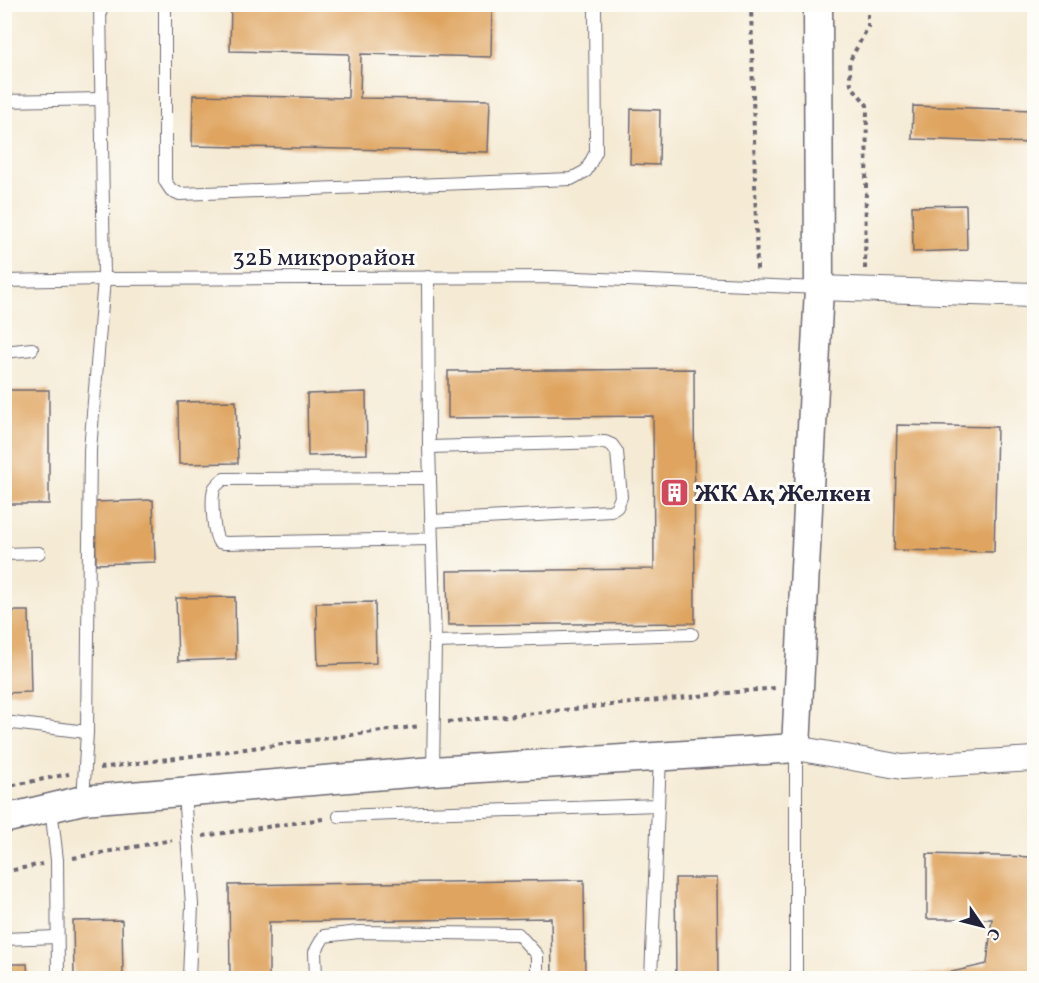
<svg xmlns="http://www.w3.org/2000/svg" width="1039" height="983" viewBox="0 0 1039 983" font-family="Vollkorn,serif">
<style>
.building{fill:#dfa561}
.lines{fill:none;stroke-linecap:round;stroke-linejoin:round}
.service-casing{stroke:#6c6871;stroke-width:14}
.minor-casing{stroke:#6c6871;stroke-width:26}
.tertiary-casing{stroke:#6c6871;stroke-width:31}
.path{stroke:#6c6871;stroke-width:4;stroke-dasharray:4.5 4.5;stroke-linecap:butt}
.service{stroke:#fff;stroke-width:12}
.minor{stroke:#fff;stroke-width:24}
.tertiary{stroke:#fff;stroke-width:28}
.labels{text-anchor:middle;stroke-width:6;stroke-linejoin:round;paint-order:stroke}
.street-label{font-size:24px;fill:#22223b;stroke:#fdfcf7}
.poi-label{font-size:24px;font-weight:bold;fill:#22223b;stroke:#fdfcf7;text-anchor:start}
</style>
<rect width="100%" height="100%" fill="#fdfcf7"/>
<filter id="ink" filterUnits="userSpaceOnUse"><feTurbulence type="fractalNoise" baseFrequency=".0167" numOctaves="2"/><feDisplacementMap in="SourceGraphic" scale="12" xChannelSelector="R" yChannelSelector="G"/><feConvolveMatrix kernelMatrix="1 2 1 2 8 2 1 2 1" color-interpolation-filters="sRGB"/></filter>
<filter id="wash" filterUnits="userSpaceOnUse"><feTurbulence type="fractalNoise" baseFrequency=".008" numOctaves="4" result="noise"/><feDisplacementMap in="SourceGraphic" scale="24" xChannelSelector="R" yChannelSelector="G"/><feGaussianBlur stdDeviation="1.35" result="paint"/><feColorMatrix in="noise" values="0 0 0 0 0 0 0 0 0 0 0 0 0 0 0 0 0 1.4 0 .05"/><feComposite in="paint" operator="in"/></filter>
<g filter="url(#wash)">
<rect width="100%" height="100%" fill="#f5ebd5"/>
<g id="blocks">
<g class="building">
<polygon points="231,4 492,5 491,57 361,54 360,98 490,100 488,152 192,146 193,95 348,98 349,54 230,51"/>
<polygon points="913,106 1034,110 1034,143 912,139"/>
<polygon points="631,109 660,110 659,165 630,164"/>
<polygon points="966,205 967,250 913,252 912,206"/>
<polygon points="694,369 695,623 448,625 447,571 654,569 653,416 448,418 448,371"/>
<polygon points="4,390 49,390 49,504 5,504"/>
<polygon points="366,392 367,454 308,456 307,394"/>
<polygon points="236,401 238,463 179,464 178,402"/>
<polygon points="897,425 997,427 994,552 894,550"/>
<polygon points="153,500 155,562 96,564 95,502"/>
<polygon points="235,597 236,659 178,661 176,598"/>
<polygon points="375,602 376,663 318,665 316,603"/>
<polygon points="4,611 29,611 31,692 4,693"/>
<polygon points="927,854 1034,857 1034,978 909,978 909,973 943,974 987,964 992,919 927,919"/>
<polygon points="675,878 717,878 718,978 676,978"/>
<polygon points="584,880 585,978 552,978 551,918 269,922 269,978 230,978 229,885"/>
<polygon points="122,920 123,978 74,978 73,921"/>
<polygon points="4,964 27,964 28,978 4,978"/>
</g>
</g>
</g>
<g filter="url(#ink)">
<use href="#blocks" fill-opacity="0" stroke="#6c6871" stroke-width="1.5"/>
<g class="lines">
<defs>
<g id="service">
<polyline points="100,4 104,279 553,277 819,288"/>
<polyline points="165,4 165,181 171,190 180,194 571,179 586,171 596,152 595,4"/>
<polyline points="4,101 101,99"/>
<polyline points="428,277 429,447 435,642 433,771"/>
<polyline points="4,281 104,279 90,450 87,732 83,800"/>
<polyline points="4,352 32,349"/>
<polyline points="429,447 605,442 612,445 617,452 621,497 617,507 611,511 431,521"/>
<path d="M 429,478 L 224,479 C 220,482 216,485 214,489 C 211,499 213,534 219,542 L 225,543 L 431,539"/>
<polyline points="4,554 39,553"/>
<polyline points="435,642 692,634"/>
<polyline points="4,722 87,732"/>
<polyline points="184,793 192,905 189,978"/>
<polyline points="51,808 57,860 58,978"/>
<polyline points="339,816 658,805"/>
<polyline points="4,939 57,937"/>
<polyline points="316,978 315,952 324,936 359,932 518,934 537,955 537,978"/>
<polyline points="651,978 660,757"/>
<polyline points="796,978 796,748"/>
</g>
<g id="minor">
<polyline points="819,288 1034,295"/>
<polyline points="796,748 902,767 1034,759"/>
</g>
<polyline id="tertiary" points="4,819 83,800 433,771 796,748 819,288 818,4"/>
</defs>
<use href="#service" class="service-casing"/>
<use href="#minor" class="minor-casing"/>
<use href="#tertiary" class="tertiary-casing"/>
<g class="path">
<polyline points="751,4 757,270"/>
<polyline points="865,269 867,105 851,85 849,62 868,27 868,4"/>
<polyline points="448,722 775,688"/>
<polyline points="100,768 420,726"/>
<polyline points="4,787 69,774"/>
<polyline points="203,836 323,819"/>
<polyline points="73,858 172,840"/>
<polyline points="4,872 42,864"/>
</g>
<use href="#service" class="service"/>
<use href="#minor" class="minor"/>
<use href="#tertiary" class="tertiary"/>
</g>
</g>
<defs>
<symbol id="building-square" viewBox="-11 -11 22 22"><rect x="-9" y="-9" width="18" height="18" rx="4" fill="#d1495b" stroke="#fdfcf7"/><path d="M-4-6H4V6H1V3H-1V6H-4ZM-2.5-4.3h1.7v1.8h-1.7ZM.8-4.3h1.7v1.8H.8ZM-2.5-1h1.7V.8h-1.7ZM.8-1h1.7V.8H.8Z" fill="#fff"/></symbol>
</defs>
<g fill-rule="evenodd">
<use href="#building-square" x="658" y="476" width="33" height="33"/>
</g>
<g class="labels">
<g class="street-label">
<text x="324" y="265">32Б микрорайон</text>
</g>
<g class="poi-label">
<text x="695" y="501">ЖК Ақ Желкен</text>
</g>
</g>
<rect width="1039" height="983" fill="none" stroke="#fdfcf7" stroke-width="24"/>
<g transform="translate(982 926) rotate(125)" stroke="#fdfcf7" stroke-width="4.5" paint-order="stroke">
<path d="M0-4.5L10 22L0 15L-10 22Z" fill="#22223b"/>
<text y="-9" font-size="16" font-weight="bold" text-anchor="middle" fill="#22223b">С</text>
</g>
</svg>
